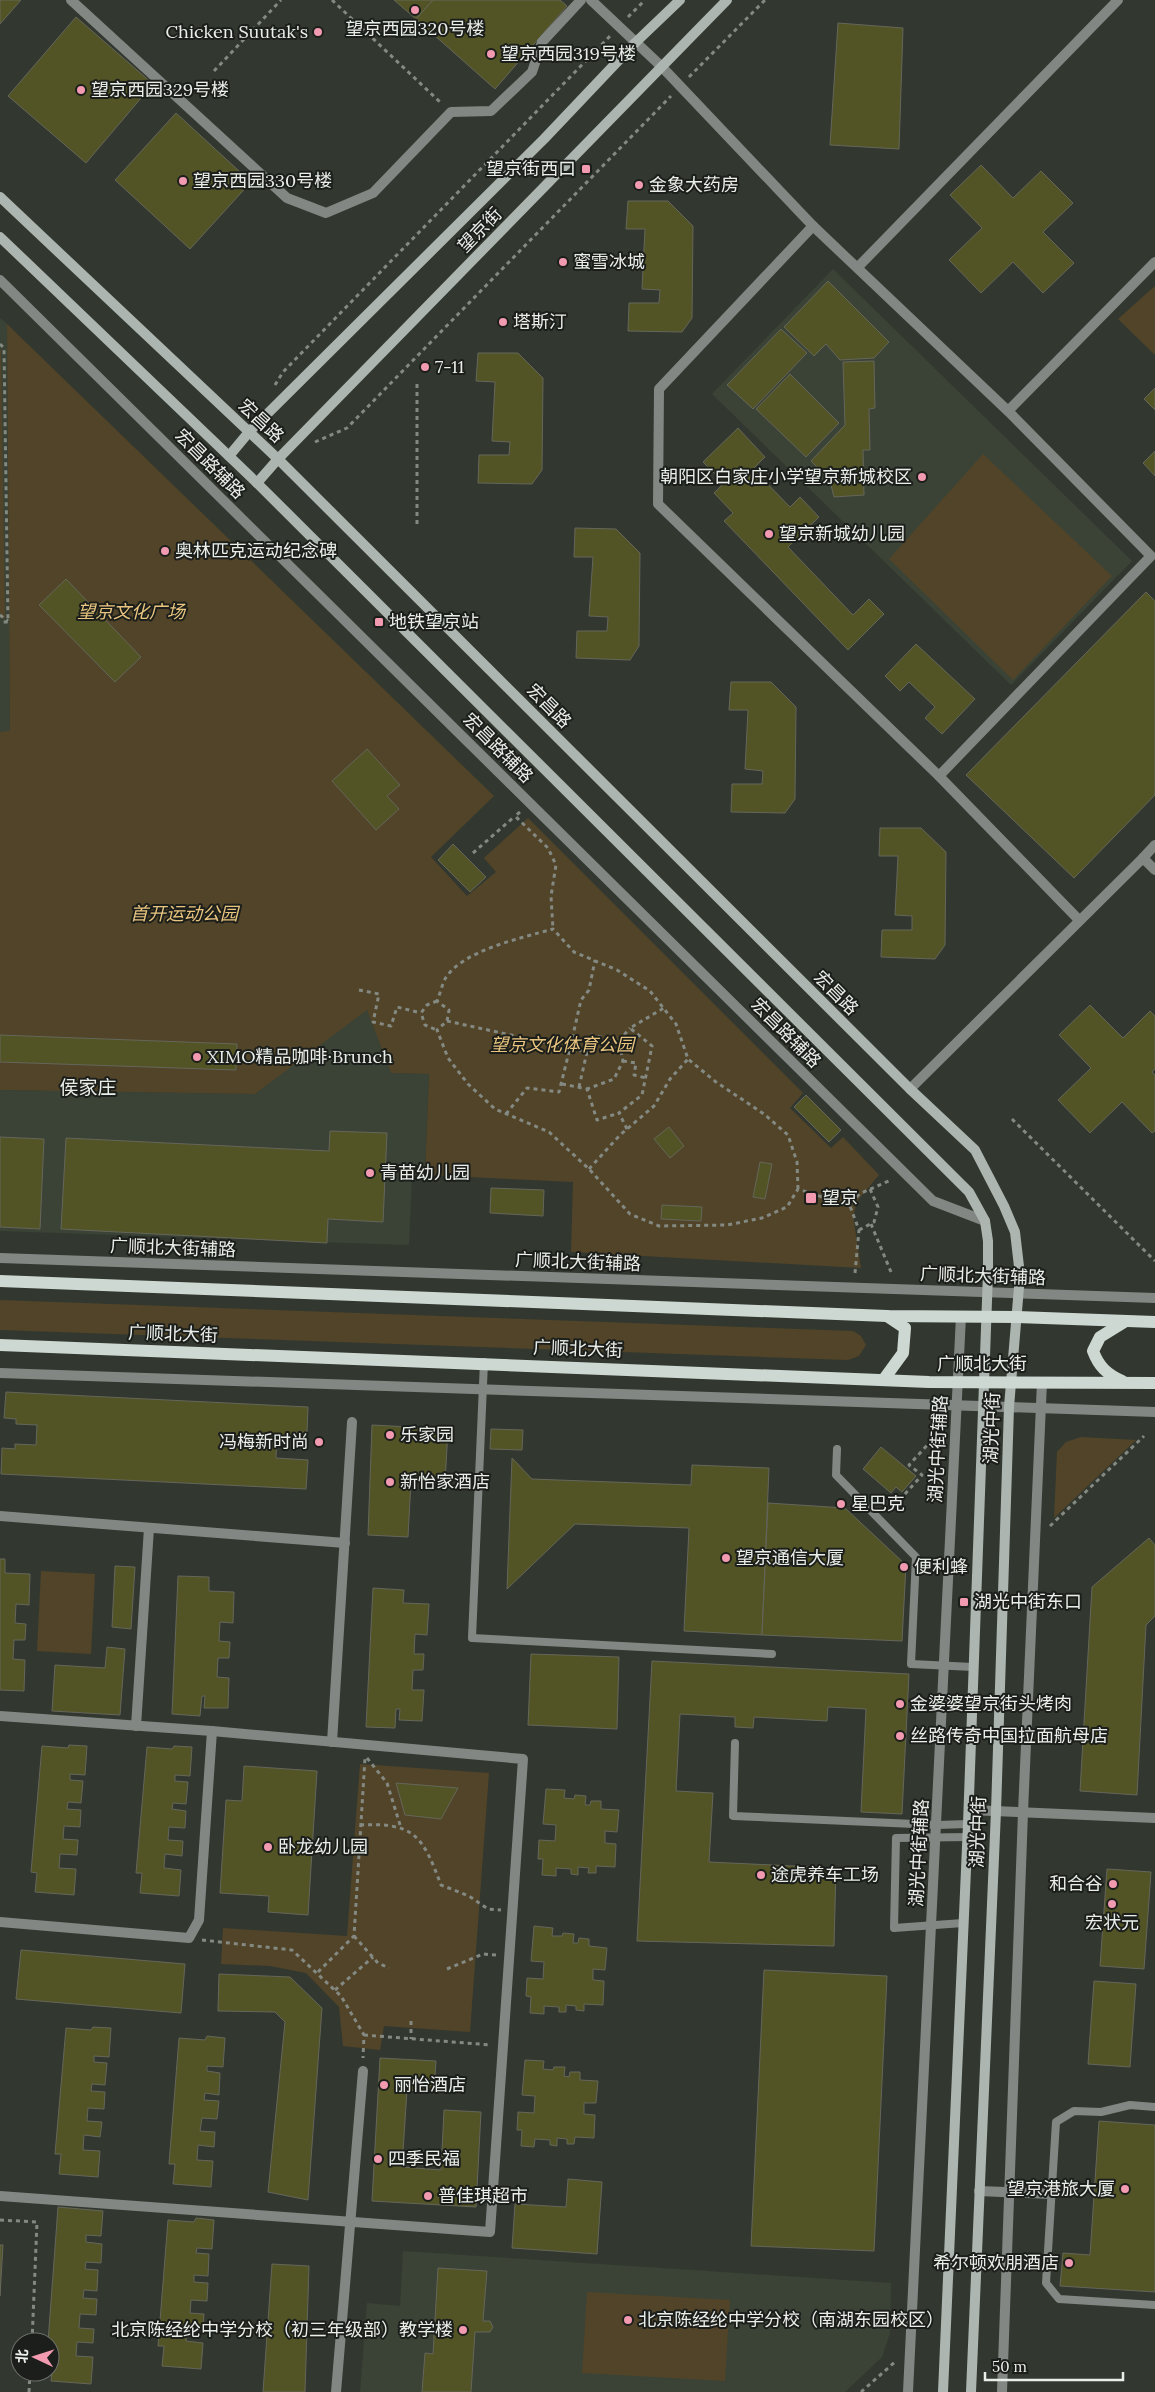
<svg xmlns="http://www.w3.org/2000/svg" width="1155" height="2392" viewBox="0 0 1155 2392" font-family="Lora,'Noto Sans SC',serif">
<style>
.built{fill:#3a4336}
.green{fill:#514429}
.building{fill:#535425;stroke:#65665b}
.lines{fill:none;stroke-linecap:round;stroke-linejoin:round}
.path{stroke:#848982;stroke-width:3;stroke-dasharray:4 4;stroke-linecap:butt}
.service{stroke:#828784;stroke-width:8}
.pedestrian{stroke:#828784;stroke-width:10}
.minor{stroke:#828784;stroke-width:10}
.secondary{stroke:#adb5b1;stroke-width:10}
.primary{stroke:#ced8d3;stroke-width:12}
.poi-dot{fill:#f29ab0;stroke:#1b1e1a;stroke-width:2}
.labels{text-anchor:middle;stroke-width:4;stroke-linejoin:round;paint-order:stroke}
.poi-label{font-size:18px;fill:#eaeee9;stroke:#1b1e1a;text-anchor:start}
.street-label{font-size:18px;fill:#eaeee9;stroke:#1b1e1a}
.park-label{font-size:18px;font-style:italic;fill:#e9c57f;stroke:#1b1e1a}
.neighbourhood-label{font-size:19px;fill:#eaeee9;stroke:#1b1e1a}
</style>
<rect width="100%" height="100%" fill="#32382f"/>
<g class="built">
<polygon points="833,269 1132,561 1011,685 712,394"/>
<polygon points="0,318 7,324 10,732 0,732"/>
<polygon points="367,1009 391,1073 429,1074 425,1175 412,1174 409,1245 0,1231 0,1090 255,1094"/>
<polygon points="403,2251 891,2283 890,2333 882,2357 845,2392 360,2392 367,2303 400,2306"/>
</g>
<g class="green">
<polygon points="1155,286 1155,355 1118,319"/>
<polygon points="7,324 494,796 431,857 467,896 496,872 484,858 528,818 803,1093 790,1108 831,1148 843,1137 879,1175 858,1200 853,1216 861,1268 571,1252 573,1182 425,1175 429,1074 391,1073 367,1010 255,1094 0,1090 0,732 10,731"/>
<polygon points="0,349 1,350 5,618 0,618"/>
<polygon points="983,454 1112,576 1013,680 889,559"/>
<polygon points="0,1300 853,1331 861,1336 866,1345 859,1356 848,1360 0,1330"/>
<polygon points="1081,1437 1136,1440 1054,1518 1057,1452 1066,1442"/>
<polygon points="41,1571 95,1574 91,1654 37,1651"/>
<polygon points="360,1764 489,1773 470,2032 384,2026 380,2050 343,2046 339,2007 306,1973 270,1966 221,1964 223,1928 347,1936"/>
<polygon points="587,2292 730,2300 725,2381 582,2373"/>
</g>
<g class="building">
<polygon points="0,0 21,0 0,24"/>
<polygon points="394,0 433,0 416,19"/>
<polygon points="433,0 560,0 567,6 495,89 416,19"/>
<polygon points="76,17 153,84 86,163 8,96"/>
<polygon points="838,23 903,28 899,149 830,145"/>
<polygon points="176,113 251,182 190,249 115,180"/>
<polygon points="981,165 1013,198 1041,171 1073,203 1043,232 1074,263 1043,293 1013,262 981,293 949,260 982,228 950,195"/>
<polygon points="628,201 668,201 693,226 692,318 682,332 628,331 629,303 659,303 660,290 642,289 645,229 626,229"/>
<polygon points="828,281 889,342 874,358 840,360 826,344 814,356 784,327"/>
<polygon points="781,329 807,353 753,409 727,385"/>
<polygon points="478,353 518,353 543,378 542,470 532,484 478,483 479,455 509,455 510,442 492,441 495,382 476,381"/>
<polygon points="874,361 875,408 869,409 870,450 863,450 864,495 834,497 830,481 811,461 845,425 843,362"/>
<polygon points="790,374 839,423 806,457 756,409"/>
<polygon points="1155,388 1155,410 1144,399"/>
<polygon points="738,428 765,457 753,469 790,507 800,497 819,517 788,547 853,615 869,599 884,614 848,650 724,521 733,513 714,493 724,483 703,462"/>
<polygon points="1155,451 1155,476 1143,463"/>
<polygon points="575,528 616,529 640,553 639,646 630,660 576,658 577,631 607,631 608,617 589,616 593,557 574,557"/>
<polygon points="66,579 141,657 115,682 39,605"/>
<polygon points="1146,592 1155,601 1155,795 1074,878 966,775"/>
<polygon points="916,644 975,699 942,734 925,718 935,707 909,682 900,691 885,676"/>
<polygon points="731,682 771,682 796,707 795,799 785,813 731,812 732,784 762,784 763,771 745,769 748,710 729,710"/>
<polygon points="367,749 400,785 387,796 399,809 376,830 332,781"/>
<polygon points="880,828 921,828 946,852 945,945 935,959 881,957 882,930 912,930 912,916 895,915 898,856 879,856"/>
<polygon points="453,844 486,877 470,892 438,860"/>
<polygon points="1090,1005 1123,1038 1150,1011 1155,1016 1155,1069 1152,1072 1155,1075 1155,1131 1152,1133 1122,1102 1090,1133 1058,1100 1091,1068 1059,1035"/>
<polygon points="0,1035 237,1044 236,1070 0,1062"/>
<polygon points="806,1095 841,1130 829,1142 794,1107"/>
<polygon points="669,1127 684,1146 670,1158 654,1139"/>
<polygon points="330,1131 387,1133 383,1222 328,1219 327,1243 61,1229 66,1138 329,1151"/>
<polygon points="0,1137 44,1139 40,1229 0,1227"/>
<polygon points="760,1162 772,1164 765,1199 753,1197"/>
<polygon points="491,1188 544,1190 543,1216 490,1213"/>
<polygon points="662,1205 702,1207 701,1221 661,1219"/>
<polygon points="6,1392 308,1407 307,1432 297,1432 297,1436 277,1435 276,1458 308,1460 306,1489 1,1474 2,1448 15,1449 15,1444 36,1445 37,1425 16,1424 16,1419 4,1418"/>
<polygon points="372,1425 448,1429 445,1483 411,1481 408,1537 368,1535"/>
<polygon points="491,1429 523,1430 522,1450 490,1449"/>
<polygon points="881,1447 916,1476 902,1492 896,1487 891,1493 863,1469"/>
<polygon points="512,1458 532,1479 691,1485 692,1465 769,1468 762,1635 684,1631 689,1528 575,1524 507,1589"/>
<polygon points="768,1503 845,1508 906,1565 902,1641 762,1635"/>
<polygon points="1149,1538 1155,1545 1155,1616 1146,1625 1137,1795 1080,1791 1092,1587"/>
<polygon points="0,1559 5,1559 5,1573 30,1574 29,1605 16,1604 15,1623 26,1624 25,1640 14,1640 13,1659 25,1660 24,1691 0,1690"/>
<polygon points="115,1566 135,1567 131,1629 112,1627"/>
<polygon points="178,1576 209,1577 209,1591 234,1592 233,1623 220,1622 219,1641 230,1642 229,1658 218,1658 217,1677 229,1678 228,1708 204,1708 205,1696 202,1696 200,1716 172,1714"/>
<polygon points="373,1588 404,1590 403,1603 429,1604 427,1635 415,1634 414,1654 424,1654 423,1670 413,1670 412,1690 424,1690 422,1721 399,1720 400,1709 396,1709 395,1728 366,1727"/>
<polygon points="107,1647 125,1649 120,1715 52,1711 55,1665 105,1668"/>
<polygon points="531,1654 619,1657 617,1729 528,1725"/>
<polygon points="652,1661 909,1674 902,1814 861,1812 866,1709 828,1707 827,1721 754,1717 753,1728 735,1727 735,1717 680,1714 676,1791 713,1793 709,1862 836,1868 834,1946 637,1941"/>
<polygon points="69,1745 87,1746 85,1775 70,1774 70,1780 83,1781 81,1803 68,1802 67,1809 81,1810 80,1827 64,1826 63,1839 78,1840 77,1855 60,1854 59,1868 76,1869 74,1895 35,1892 37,1873 31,1872 42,1746 68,1748"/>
<polygon points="174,1746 192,1747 190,1776 175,1775 175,1781 188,1782 186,1804 173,1803 172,1809 186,1811 185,1828 169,1827 168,1840 183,1841 182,1856 165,1854 164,1868 181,1870 179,1896 140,1893 142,1873 136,1873 147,1747 172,1749"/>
<polygon points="244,1766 317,1771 308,1915 268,1912 269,1896 220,1893 226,1800 242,1801"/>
<polygon points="396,1783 458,1788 441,1819 405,1815"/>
<polygon points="546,1789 565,1790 564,1798 574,1799 575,1795 586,1796 585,1805 590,1805 591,1801 601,1801 601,1809 619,1810 617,1832 605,1831 605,1843 616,1844 615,1867 596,1866 596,1873 588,1873 589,1868 578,1867 578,1875 571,1874 571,1869 556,1868 556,1876 542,1875 543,1859 538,1859 539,1840 555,1841 556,1825 543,1824"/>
<polygon points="1107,1869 1151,1872 1144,1969 1100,1966"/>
<polygon points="534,1926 553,1928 552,1936 562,1936 563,1933 574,1934 573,1943 578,1943 579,1938 589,1939 589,1946 607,1948 605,1970 593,1969 593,1980 604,1981 603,2005 584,2004 584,2011 576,2010 576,2006 566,2005 566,2012 559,2012 559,2007 544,2006 544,2014 530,2013 531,1997 526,1996 527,1978 543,1979 544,1962 531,1961"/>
<polygon points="21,1950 185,1964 181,2013 16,1999"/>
<polygon points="764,1970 887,1976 874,2251 751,2246"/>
<polygon points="219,1974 290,1977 322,2008 308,2200 268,2192 285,2022 275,2012 218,2011"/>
<polygon points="1094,1981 1136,1984 1130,2067 1088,2064"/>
<polygon points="93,2027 111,2028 109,2057 94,2056 94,2062 107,2063 105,2085 92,2084 91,2091 105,2092 104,2109 88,2108 87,2121 102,2122 100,2137 84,2135 83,2150 100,2151 98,2177 59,2174 61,2154 55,2154 66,2028 91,2030"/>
<polygon points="207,2036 225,2038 223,2067 207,2066 207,2071 220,2073 219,2095 205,2093 204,2100 219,2101 217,2119 202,2118 200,2131 215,2132 214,2147 198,2145 197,2160 213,2161 211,2187 173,2184 175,2164 169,2164 179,2038 205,2040"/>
<polygon points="380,2058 436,2061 434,2092 407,2090 402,2167 441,2170 444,2110 481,2112 476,2207 372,2201"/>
<polygon points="525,2060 544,2061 543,2069 553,2070 554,2067 565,2067 564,2076 569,2077 570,2072 580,2072 580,2080 598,2081 596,2103 584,2103 584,2114 595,2115 594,2138 575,2137 574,2144 567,2144 567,2139 557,2138 557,2146 550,2145 550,2140 535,2139 534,2147 521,2146 522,2130 517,2130 518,2112 534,2113 535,2096 522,2095"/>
<polygon points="1099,2121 1155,2125 1155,2292 1060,2286 1063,2253 1090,2255"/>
<polygon points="568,2179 602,2182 597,2254 512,2248 515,2204 566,2207"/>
<polygon points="58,2207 103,2211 101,2236 86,2235 86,2242 102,2244 101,2263 86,2262 85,2269 98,2270 97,2291 84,2290 83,2298 97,2299 96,2315 80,2314 79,2328 94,2329 93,2343 77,2342 76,2356 93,2357 91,2384 51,2381 53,2362 50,2362 48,2342"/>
<polygon points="196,2218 214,2220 212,2249 197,2248 196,2253 209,2254 208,2276 194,2275 194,2282 208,2283 207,2301 191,2300 190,2313 204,2314 203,2328 187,2327 186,2341 203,2343 201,2369 162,2366 164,2346 158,2346 168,2220 194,2222"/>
<polygon points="0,2245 3,2245 0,2296"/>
<polygon points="272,2264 309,2266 305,2392 263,2392"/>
<polygon points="438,2268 487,2271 483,2321 490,2321 493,2327 490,2332 475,2332 471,2392 422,2392 425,2353 433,2354"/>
</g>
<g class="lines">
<g class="path">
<polyline points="332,0 441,103"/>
<polyline points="628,17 645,0"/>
<polyline points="214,71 281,0"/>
<polyline points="689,77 765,0"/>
<polyline points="0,344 4,348 8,622 0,622"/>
<polyline points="417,384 417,528"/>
<polyline points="275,385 283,372 610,36"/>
<polyline points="315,442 347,428 671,96"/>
<polyline points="0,615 8,621"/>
<polyline points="520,812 515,816 548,848 556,865 551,896 553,929"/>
<polyline points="473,853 515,816"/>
<polyline points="359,990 379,994 373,1022 391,1026 397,1007 421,1013"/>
<polyline points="437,1001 427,1005 421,1013 425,1025 437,1030"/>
<polyline points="447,1021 570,1048 581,1000 589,990 595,960"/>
<polyline points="619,1041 630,1028"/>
<polyline points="623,1061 636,1063 634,1075 646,1078"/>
<polyline points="562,1084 587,1089 597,1120 619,1113"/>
<polyline points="579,1087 587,1052"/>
<polyline points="506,1114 527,1088 559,1092 570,1048 587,1052 592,1035 619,1041 623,1061 614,1079 587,1089"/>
<polyline points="1012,1119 1155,1261"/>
<polyline points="627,1129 619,1113 642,1095 652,1046 630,1028 664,1008"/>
<polyline points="589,1169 620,1135 654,1106 670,1079 688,1059"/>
<path d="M 798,1189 L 797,1162 L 788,1135 L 764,1114 L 716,1082 L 688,1059 L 676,1024 L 650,991 L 617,970 L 574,952 L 553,929 C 522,938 462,950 445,979 C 442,985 440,994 437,1001 L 449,1010 L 447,1021 L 437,1030 L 448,1058 L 468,1084 L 495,1109 L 549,1132 L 589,1169 L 630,1214 L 659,1226 L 727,1225 L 762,1218 L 787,1207 L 798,1189 L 850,1206"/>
<polyline points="871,1224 891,1272"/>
<polyline points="859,1230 874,1222 878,1207 870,1189"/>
<polyline points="855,1273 859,1230 850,1206 859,1194 891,1180"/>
<polyline points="889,1512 922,1475 909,1465 932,1440"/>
<polyline points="1050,1526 1144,1436"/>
<polyline points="367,1758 387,1783 401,1828"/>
<path d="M 360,1825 C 415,1822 423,1837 441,1885 L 469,1896 L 488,1909 L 501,1910"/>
<polyline points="354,1936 378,1963 389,1968"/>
<polyline points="202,1940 292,1950 341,1996 364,2035 363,2058"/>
<polyline points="447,1969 483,1954 496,1955"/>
<polyline points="318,1972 354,1936 365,1758"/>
<polyline points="335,1990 373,1957"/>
<polyline points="411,2021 411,2039"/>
<polyline points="364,2035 491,2045"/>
<polyline points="0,2220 37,2222 32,2342"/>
<polyline points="1019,2256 1036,2257"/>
<polyline points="29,2392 30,2372"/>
<polyline points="861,2392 896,2361"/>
</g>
<g class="service">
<polyline points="484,1362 472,1638 772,1654"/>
<polyline points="837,1449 836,1475 916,1557 911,1664 973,1667"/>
<polyline points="735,1743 733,1816 937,1825 968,1824"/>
<polyline points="963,1923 894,1928 896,1838 968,1837"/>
<polyline points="1155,2107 1130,2105 1101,2112 1074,2111 1056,2122 1046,2283 1059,2299 1155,2305"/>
</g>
<polyline class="pedestrian" points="1143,858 1155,845"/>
<g class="minor">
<polyline points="71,0 287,198 326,213 373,193 451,112 491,111 532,72 542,42 581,0"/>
<polyline points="591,0 662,67 813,226 1008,411 1151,556 939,776"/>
<polyline points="813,226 659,389 658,504 939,776 1079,920"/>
<polyline points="858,267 1118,0"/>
<polyline points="0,280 933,1201 985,1221"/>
<polyline points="1008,411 1155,262"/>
<polyline points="910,1089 1143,858 1155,870"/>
<polyline points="0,1258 1155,1298"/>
<polyline points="0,1373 1155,1412"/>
<polyline points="0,1516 345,1543"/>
<polyline points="0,1716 212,1731 199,1920 189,1938 0,1922"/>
<polyline points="136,1726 149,1528"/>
<polyline points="332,1742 352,1422"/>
<polyline points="969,1810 1155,1818"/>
<polyline points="979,2191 1051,2194"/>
<polyline points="0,2196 490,2232 523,1759 212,1731"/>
<polyline points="336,2392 363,2071"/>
<polyline points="908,2392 961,1316"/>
<polyline points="1002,2392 1023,1812 1042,1382"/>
</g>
<g class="secondary">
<polyline points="0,197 278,459 910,1089 975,1150 1004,1206 1015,1232 1020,1275 1009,1407 996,1811 971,2392"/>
<polyline points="0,237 257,483 969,1192 985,1221 988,1241 988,1273 968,1824 943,2392"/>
<polyline points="229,456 249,432 544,139 636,42 680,0"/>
<polyline points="257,483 278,459 727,0"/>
</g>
<g class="primary">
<polyline points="0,1281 887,1316 1017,1317 1155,1322"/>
<polyline points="0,1345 929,1382 1155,1383"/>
<polyline points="884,1379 903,1353 905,1328 887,1316"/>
<path d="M 1122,1381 C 1107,1374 1099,1367 1093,1351 L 1100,1337 L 1126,1321"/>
</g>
</g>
<g class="poi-dot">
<circle cx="415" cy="10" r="5"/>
<circle cx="318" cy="32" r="5"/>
<circle cx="491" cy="54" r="5"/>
<circle cx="81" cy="90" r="5"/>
<rect x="581" y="164" width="10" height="10" rx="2.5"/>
<circle cx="183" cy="181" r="5"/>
<circle cx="639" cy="185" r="5"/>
<circle cx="563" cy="262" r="5"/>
<circle cx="503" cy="322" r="5"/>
<circle cx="425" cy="367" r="5"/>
<circle cx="922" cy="477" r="5"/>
<circle cx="769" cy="534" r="5"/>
<circle cx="165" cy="551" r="5"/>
<rect x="374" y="617" width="10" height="10" rx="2.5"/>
<circle cx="197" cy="1057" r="5"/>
<circle cx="370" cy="1173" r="5"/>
<rect x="805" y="1192" width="12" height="12" rx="2.5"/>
<circle cx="390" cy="1435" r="5"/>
<circle cx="319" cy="1442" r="5"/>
<circle cx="390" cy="1482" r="5"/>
<circle cx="841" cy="1504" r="5"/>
<circle cx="726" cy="1558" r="5"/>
<circle cx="904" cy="1567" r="5"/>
<rect x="959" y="1597" width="10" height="10" rx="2.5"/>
<circle cx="900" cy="1704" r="5"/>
<circle cx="900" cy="1736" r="5"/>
<circle cx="268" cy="1847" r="5"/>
<circle cx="761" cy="1875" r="5"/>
<circle cx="1113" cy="1884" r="5"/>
<circle cx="1112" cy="1904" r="5"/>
<circle cx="384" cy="2085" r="5"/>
<circle cx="378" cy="2159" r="5"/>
<circle cx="1125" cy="2189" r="5"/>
<circle cx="428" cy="2196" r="5"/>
<circle cx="1069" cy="2263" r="5"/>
<circle cx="628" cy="2320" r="5"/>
<circle cx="463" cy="2330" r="5"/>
</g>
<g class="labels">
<g class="poi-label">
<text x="415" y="35" text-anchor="middle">望京西园320号楼</text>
<text x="308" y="38" text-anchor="end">Chicken Suutak's</text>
<text x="501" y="60">望京西园319号楼</text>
<text x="91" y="96">望京西园329号楼</text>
<text x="576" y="175" text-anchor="end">望京街西口</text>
<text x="193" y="187">望京西园330号楼</text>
<text x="649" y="191">金象大药房</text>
<text x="573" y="268">蜜雪冰城</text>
<text x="513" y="328">塔斯汀</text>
<text x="435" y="373">7-11</text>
<text x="912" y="483" text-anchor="end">朝阳区白家庄小学望京新城校区</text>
<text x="779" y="540">望京新城幼儿园</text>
<text x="175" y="557">奥林匹克运动纪念碑</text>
<text x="389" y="628">地铁望京站</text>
<text x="207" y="1063">XIMO精品咖啡·Brunch</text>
<text x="380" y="1179">青苗幼儿园</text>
<text x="822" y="1204">望京</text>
<text x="400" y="1441">乐家园</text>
<text x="309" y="1448" text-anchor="end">冯梅新时尚</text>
<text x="400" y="1488">新怡家酒店</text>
<text x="851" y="1510">星巴克</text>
<text x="736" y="1564">望京通信大厦</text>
<text x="914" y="1573">便利蜂</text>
<text x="974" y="1608">湖光中街东口</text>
<text x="910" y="1710">金婆婆望京街头烤肉</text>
<text x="910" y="1742">丝路传奇中国拉面航母店</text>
<text x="278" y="1853">卧龙幼儿园</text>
<text x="771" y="1881">途虎养车工场</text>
<text x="1103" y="1890" text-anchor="end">和合谷</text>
<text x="1112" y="1929" text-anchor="middle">宏状元</text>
<text x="394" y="2091">丽怡酒店</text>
<text x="388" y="2165">四季民福</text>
<text x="1115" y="2195" text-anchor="end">望京港旅大厦</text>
<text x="438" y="2202">普佳琪超市</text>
<text x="1059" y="2269" text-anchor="end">希尔顿欢朋酒店</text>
<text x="638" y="2326">北京陈经纶中学分校（南湖东园校区）</text>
<text x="453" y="2336" text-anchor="end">北京陈经纶中学分校（初三年级部）教学楼</text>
</g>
<g class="street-label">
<text transform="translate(480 230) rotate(-46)" y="6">望京街</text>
<text transform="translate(261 421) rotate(43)" y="6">宏昌路</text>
<text transform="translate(210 464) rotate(45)" y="6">宏昌路辅路</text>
<text transform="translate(549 706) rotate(45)" y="6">宏昌路</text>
<text transform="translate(498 748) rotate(45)" y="6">宏昌路辅路</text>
<text transform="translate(836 993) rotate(45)" y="6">宏昌路</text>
<text transform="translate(786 1033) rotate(45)" y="6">宏昌路辅路</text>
<text transform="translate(173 1248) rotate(2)" y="6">广顺北大街辅路</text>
<text transform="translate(578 1262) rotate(2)" y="6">广顺北大街辅路</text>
<text transform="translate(983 1276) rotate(2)" y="6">广顺北大街辅路</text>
<text transform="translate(173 1334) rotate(2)" y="6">广顺北大街</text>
<text transform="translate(578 1349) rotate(2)" y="6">广顺北大街</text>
<text x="982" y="1370">广顺北大街</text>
<text transform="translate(992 1428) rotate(-88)" y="6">湖光中街</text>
<text transform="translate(938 1449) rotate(-87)" y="6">湖光中街辅路</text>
<text transform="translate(978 1832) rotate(-88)" y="6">湖光中街</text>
<text transform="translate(919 1853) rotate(-87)" y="6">湖光中街辅路</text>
</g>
<g class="park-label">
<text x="131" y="618">望京文化广场</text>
<text x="184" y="920">首开运动公园</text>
<text x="562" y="1051">望京文化体育公园</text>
</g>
<g class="neighbourhood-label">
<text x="88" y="1094">侯家庄</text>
</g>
</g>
<g transform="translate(35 2357) rotate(274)"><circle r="24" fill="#1b1e1a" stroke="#6e716d"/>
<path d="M0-4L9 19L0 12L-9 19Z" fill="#f29ab0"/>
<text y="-8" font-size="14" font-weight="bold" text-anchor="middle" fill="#eaeee9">北</text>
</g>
<path d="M985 2372v8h138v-8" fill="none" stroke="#eaeee9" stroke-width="2.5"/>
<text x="992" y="2372" font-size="15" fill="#eaeee9" stroke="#1b1e1a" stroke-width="4" paint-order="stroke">50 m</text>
</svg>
